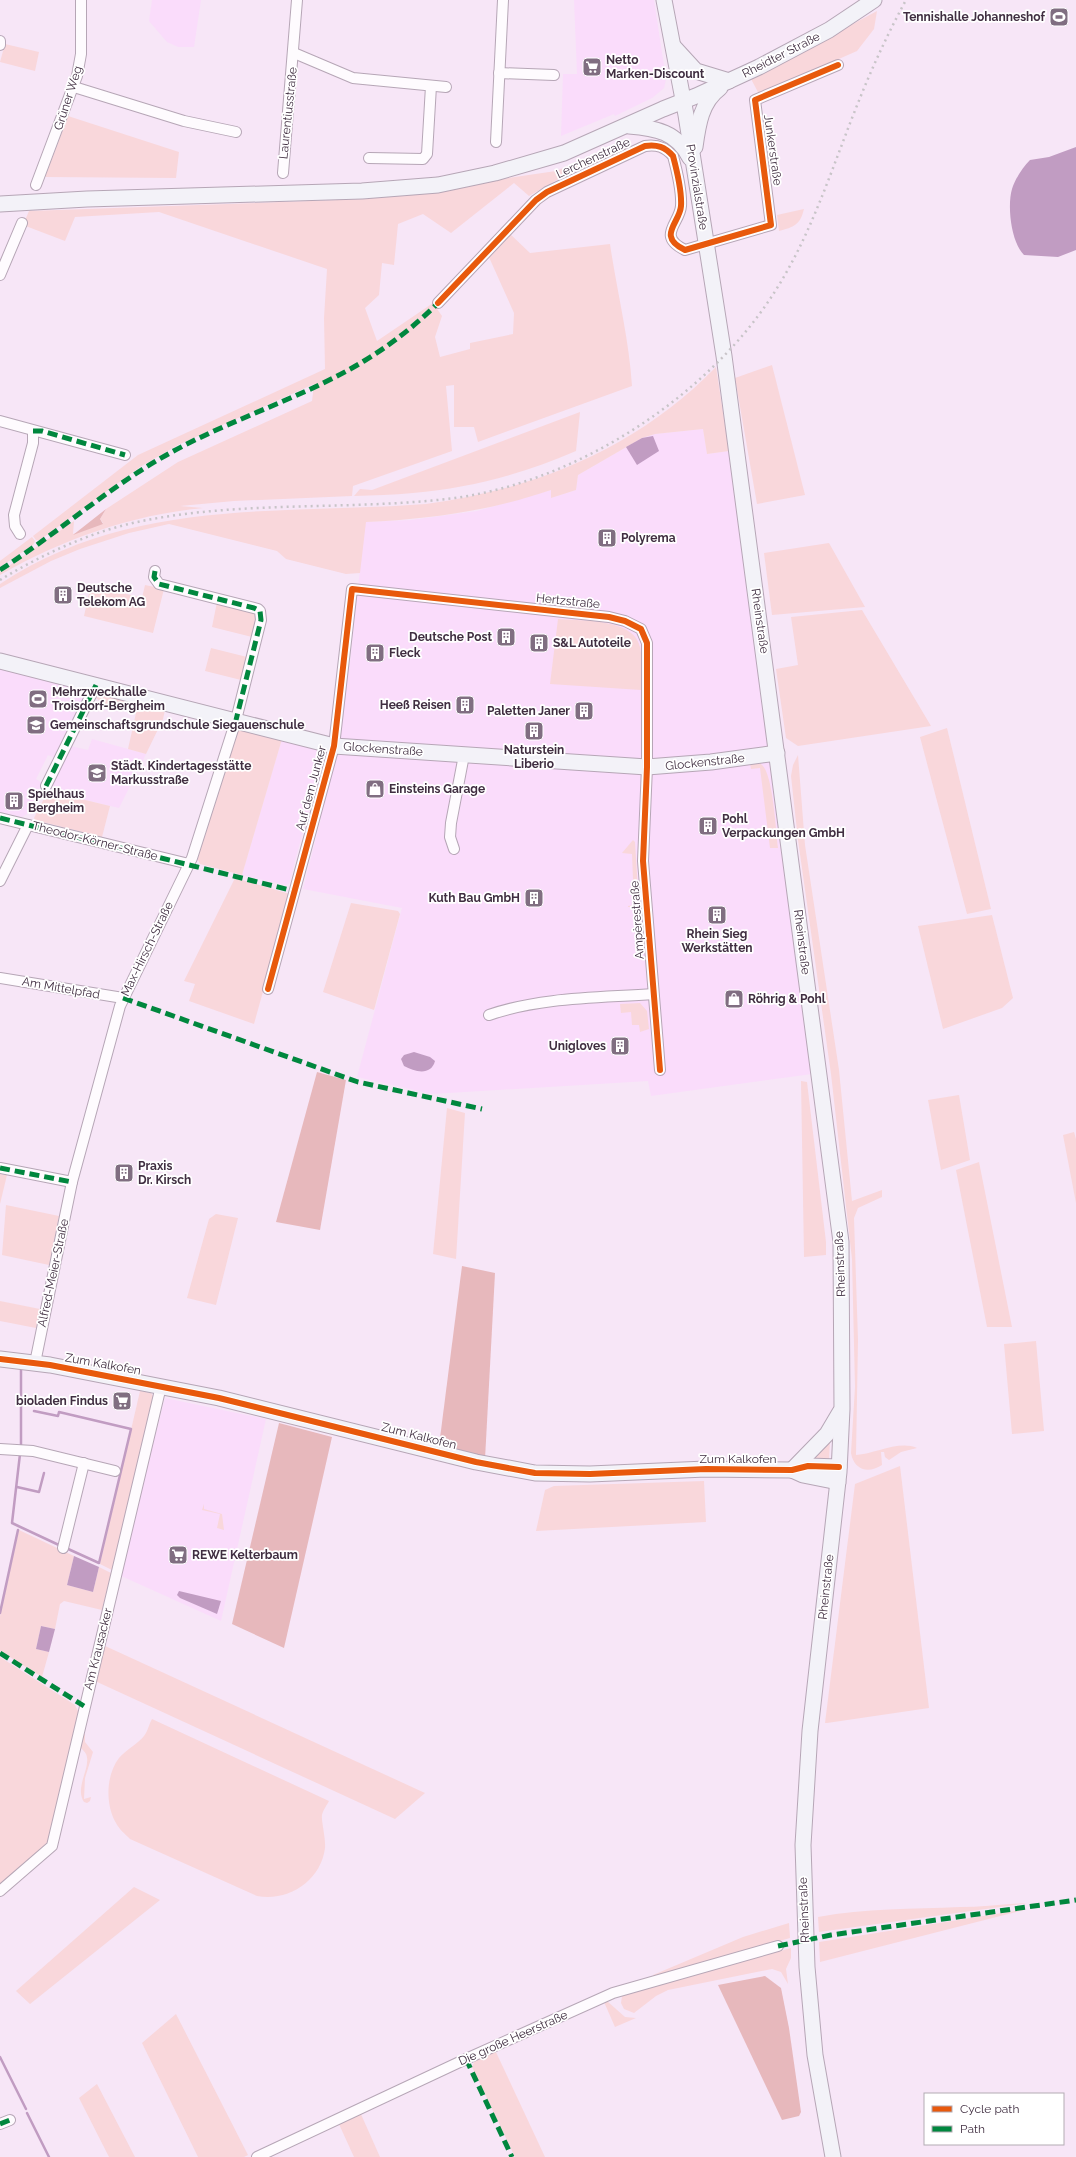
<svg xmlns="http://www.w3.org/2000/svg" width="1076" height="2157" viewBox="0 0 1076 2157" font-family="Raleway,sans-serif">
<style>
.built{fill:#fadcfb}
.green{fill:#f9d7db}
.forest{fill:#e7b8bc}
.water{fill:#c19cc2}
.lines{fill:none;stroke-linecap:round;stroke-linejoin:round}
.stream{stroke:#c19cc2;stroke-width:2.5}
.street-casing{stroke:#b6a6b6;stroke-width:12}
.secondary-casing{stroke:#b6a6b6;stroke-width:17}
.street{stroke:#fefbfe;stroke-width:10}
.secondary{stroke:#f3f2f8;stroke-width:15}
.rail{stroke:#c8c4c8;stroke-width:2.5;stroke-dasharray:2 4;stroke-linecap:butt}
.quiet{stroke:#00873e;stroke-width:5;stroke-dasharray:10 5;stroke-linecap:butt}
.cycleway-casing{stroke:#fff;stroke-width:8}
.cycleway{stroke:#e8590c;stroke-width:6}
.labels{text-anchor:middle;stroke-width:3.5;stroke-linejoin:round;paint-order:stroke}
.poi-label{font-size:12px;font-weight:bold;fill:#402e41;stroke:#fff;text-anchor:start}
.street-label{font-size:12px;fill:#402e41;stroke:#fff}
</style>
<rect width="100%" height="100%" fill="#f7e6f7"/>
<g class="built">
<polygon points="152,0 201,0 194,47 178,47 167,42 149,21"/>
<polygon points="574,0 654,0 666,79 664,88 652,98 615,116 614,114 561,136 563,74 577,74"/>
<polygon points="703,429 707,454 729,451 812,1074 651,1096 648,1081 432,1094 357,1077 402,908 303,889 321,819 310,805 289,884 286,885 242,875 282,739 319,749 324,755 350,663 365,522 411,520 477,511 551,490 551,498 576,490 578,475 642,438 655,434"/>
<polygon points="0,668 84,689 87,695 55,758 48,755 36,779 42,783 27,814 22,817 0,812"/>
<polygon points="92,739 146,754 119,808 48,791 70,746 88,750"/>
<polygon points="165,1398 266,1419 221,1621 119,1575"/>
</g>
<g class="green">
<polygon points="877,11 874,29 857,51 759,94 751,79"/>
<polygon points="5,44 39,52 35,71 0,62"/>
<polygon points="68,116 179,152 176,178 45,177"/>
<path d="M 631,141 L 630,147 L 567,174 L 529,196 L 514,183 L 451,233 L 423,214 L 398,224 L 394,265 L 382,263 L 379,295 L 365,308 L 377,341 L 433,303 L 442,316 L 435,337 L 440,357 L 470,349 L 470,343 L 513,334 L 514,313 L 488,255 L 508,232 L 530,253 L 610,244 C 617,292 629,338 632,386 L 478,442 L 474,427 L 454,427 L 454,385 L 446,386 L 452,451 L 353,486 L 352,496 L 234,501 L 180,506 L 203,508 C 131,515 63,539 0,575 L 0,572 L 74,521 L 73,534 L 103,523 L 100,519 L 106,509 L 178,462 L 312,401 L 314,384 L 178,445 L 140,467 L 40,540 L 36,540 L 33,536 L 138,455 L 325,369 L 324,318 L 327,269 L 159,212 L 75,217 L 65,241 L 23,225 L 29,211 L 365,199 L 556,171 Z"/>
<path d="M 804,209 C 800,225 794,227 779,231 L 777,215 Z"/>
<polygon points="772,365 805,495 757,504 735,378"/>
<path d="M 716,367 L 729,451 L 707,454 L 703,429 L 655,434 L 642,438 L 578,475 L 576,490 L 551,498 L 551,490 C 489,511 431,519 366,522 L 360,573 L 346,574 L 286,559 L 277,551 L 169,524 L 129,533 L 80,549 L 51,561 L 0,588 L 0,584 C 131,497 278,515 426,504 C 537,489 637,448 716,367 Z"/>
<path d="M 580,412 L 576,451 C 523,474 470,488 413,493 C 393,495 374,495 354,496 L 360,489 L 372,490 Z"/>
<polygon points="32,537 35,541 33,545 0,567 0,561"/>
<polygon points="829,543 865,607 772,615 764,553"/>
<polygon points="91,585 142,598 145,585 164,589 153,633 84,616"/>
<polygon points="217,602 255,613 257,618 252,637 212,627"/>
<polygon points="862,610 931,726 798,746 786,738 776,669 798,665 791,617"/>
<path d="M 558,619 C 581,621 634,618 640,647 C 643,660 641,676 641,690 L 550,684 Z"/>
<polygon points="211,648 247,657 241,680 205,671"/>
<polygon points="104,695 165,710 163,719 146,754 128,749 136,713 98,705 99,700 96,698 97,697 103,698"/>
<polygon points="237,728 282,739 242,875 200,864 196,856"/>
<polygon points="947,728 991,909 967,914 920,737"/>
<path d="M 798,755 L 805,845 L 839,1070 L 852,1201 L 882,1190 L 882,1197 L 858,1208 L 854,1218 L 858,1340 L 856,1455 C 875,1454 899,1440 917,1448 L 901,1452 L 889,1460 L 885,1457 L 884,1452 L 881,1452 L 882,1465 C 868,1474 854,1470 851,1453 L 855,1387 L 852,1259 L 831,1074 L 798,840 L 791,776 L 793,765 Z"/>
<path d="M 750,763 C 754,763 759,762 762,765 C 773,774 776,832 778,848 L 770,848 L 760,768 L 751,769 Z"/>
<polygon points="48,791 110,806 102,837 35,820 34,818"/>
<polygon points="633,840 635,842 639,907 628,907 628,906 634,905 632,854 622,853"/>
<polygon points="235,878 290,894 254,1024 189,1001 195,984 184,981"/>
<polygon points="351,903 398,911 400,914 374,1010 323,992"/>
<polygon points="992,915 1013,998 1002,1008 943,1029 918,926"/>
<polygon points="640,1003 647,1011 649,1029 640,1032 639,1025 632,1025 631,1012 621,1013 620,1004"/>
<polygon points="801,1081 807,1082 826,1242 826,1255 804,1257"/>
<polygon points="959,1095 970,1160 941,1170 928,1100"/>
<polygon points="447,1108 465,1113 456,1259 433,1254"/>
<polygon points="1074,1132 1076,1139 1076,1203 1063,1135"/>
<polygon points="979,1162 1012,1327 987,1327 956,1170"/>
<polygon points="0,1174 7,1175 0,1204"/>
<polygon points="6,1205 59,1216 49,1265 2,1255"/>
<polygon points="216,1214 238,1218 216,1305 187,1298 209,1219"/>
<polygon points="0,1301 40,1309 36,1328 0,1321"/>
<polygon points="1036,1341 1044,1431 1012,1434 1004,1344"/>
<polygon points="140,1391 151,1393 153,1396 112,1570 100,1564"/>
<polygon points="830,1441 829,1460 808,1460"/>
<polygon points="900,1466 929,1708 827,1723 825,1723 855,1484"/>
<polygon points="704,1481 706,1522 536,1531 545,1490 554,1486"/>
<polygon points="204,1504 204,1509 222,1514 224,1530 217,1528 220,1514 202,1510"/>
<polygon points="19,1530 74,1556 67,1585 93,1592 99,1567 111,1573 102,1610 64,1601 60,1604 55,1629 41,1626 36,1649 49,1652 42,1677 0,1651 0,1616"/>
<polygon points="103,1645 425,1793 395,1819 95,1681"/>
<polygon points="0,1657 75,1705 79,1713 47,1846 0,1887"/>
<path d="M 152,1719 L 329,1801 C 327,1805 323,1810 322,1815 C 321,1820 326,1839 325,1848 C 321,1881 288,1902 257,1896 L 130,1839 C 125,1834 119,1829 116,1823 C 105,1804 106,1775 119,1758 C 126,1750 140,1742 144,1736 C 148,1731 149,1724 152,1719 Z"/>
<path d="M 83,1733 L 85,1734 L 85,1742 L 93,1752 L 85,1778 L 84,1799 L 91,1797 L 90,1801 L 87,1803 L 84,1802 C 74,1787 92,1767 86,1754 C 85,1752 82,1749 80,1747 Z"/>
<polygon points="134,1887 160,1900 30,2004 16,1991"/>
<path d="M 1027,1903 L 1022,1904 L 819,1932 L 818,1917 C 866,1908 912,1909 960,1907 C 982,1907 1005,1904 1027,1903 Z"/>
<polygon points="1028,1909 820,1962 819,1942"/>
<polygon points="789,1923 790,1938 654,1977 653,1975 743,1937"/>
<polygon points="791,1948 791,1958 786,1969 788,1984 781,1972 772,1969 668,1990 656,1996 634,2013 624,2009 621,2003 622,1996"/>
<polygon points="607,2001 625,2017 636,2018 615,2027 604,2002"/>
<polygon points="176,2014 248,2155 244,2157 198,2157 142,2043"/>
<polygon points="495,2050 545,2157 515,2157 472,2067 475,2060"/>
<polygon points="97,2084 135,2157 109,2157 79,2098"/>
<polygon points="360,2112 380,2157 354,2157 338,2122"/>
</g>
<g class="forest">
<polygon points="106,509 100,519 103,524 73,535"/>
<polygon points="317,1072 346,1080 320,1230 276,1222"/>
<polygon points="462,1266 495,1273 485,1459 439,1446"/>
<polygon points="279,1423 332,1437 284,1648 232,1624"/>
<polygon points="765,1976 781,1988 789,2028 801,2112 799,2116 782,2120 718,1985"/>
</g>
<g class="water">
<path d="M 1076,147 L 1076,250 L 1058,257 L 1024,255 C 1011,242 1007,206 1012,189 C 1015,179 1023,167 1030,160 L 1049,157 Z"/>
<polygon points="653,436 659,451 637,465 626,447 642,438"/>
<path d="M 414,1052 L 430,1057 L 435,1061 C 431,1076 415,1072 404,1066 L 401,1059 L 404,1055 Z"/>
<polygon points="74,1556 99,1567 93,1592 67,1585"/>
<polygon points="179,1591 221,1601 217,1614 180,1598 177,1595"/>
<polygon points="41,1626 55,1629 49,1652 36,1649"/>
</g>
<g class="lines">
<g class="stream">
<polyline points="34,1411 58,1416 59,1412 131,1429 99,1563 66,1548"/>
<polyline points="21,1446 21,1370"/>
<polyline points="20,1454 12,1523 61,1546"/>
<polyline points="17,1487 39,1492 44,1473"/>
<polyline points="0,1613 18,1530"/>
<polyline points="0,2057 26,2109"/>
<polyline points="27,2113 49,2157"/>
</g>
<defs>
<g id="street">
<polyline points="0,41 0,45"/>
<polyline points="294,53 353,78 446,87"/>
<polyline points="499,73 554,75"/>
<polyline points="74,87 184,121 236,132"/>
<polyline points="496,142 503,0"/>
<polyline points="369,158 423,159 427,154 431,86"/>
<polyline points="283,173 297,0"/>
<polyline points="36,185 77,76 81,54 81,0"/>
<polyline points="0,275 22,223"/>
<path d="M 438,303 L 536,200 L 547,192 L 645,146 C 657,144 665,147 673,156 C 677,171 682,191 681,206 C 680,223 656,236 685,250 L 771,225 L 755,100 L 838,65"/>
<polyline points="0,421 125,455"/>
<polyline points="20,534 15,526 14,515 33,443 33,431"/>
<polyline points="46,786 96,685"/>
<polyline points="0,818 189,864"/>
<polyline points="454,849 450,837 451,823 464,755"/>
<polyline points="0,881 28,825"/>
<polyline points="0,978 123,998"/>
<polyline points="268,989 334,746 352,589 609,617 625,621 641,629 647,643 647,767 643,861 660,1070"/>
<path d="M 489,1015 C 541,997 599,998 653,994"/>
<polyline points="0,1168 72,1182"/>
<polyline points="35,1363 72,1182 120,1006 192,858 236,720 261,620 260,611 258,609 159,584 154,577 155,571"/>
<polyline points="0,1449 33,1451 115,1471"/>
<polyline points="63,1548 84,1463"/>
<polyline points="0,1891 52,1846 161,1386"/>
<polyline points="0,2124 10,2120"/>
<polyline points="257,2157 466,2059 613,1993 778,1946"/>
</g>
<g id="secondary">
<polyline points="664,0 686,115 724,356 841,1242 842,1409 839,1472 810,1731 803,1845 807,1967 815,2055 833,2157"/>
<polyline points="674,47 696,71 729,81"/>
<path d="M 629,126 C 656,128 677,132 690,158"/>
<path d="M 695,147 C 698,125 701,102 720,88"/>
<polyline points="0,204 87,199 362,191 438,185 495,173 564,153 663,109 696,96 759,67 829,30 874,0"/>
<polyline points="0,661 334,746 647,767 711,762 777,753"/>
<polyline points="0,1359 50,1365 219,1398 476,1462 535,1473 590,1474 706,1469 792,1470 808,1466 839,1467"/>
<polyline points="792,1470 827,1434 840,1412"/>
<polyline points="792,1470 803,1475 838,1482"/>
</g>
</defs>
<use href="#street" class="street-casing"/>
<use href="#secondary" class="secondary-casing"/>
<use href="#street" class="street"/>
<use href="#secondary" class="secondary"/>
<path class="rail" d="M 0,580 C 43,554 92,531 142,521 C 245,500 351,511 455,498 C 570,482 689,408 758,316 C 806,252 827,181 856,108 C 871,70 887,35 906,0"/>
<g class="quiet">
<polyline points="33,431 42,431 125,455"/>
<path d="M 0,570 C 58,533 110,486 170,453 C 233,418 303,398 364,361 C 392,344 416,325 438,303"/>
<polyline points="155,571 154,577 159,584 254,608 260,611 261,620 236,720"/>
<polyline points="46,786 96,685"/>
<polyline points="0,818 294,891"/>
<polyline points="123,998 358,1082 482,1109"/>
<polyline points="0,1168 72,1182"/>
<polyline points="0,1653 84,1706"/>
<polyline points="778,1946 831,1935 1076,1900"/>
<polyline points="466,2059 512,2157"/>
<polyline points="0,2124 10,2120"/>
</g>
<defs>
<g id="cycleway">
<path d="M 438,303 L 536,200 L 547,192 L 645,146 C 657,144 665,147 673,156 C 677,171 682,191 681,206 C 680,223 656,236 685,250 L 771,225 L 755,100 L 838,65"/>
<polyline points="268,989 334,746 352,589 609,617 625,621 641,629 647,643 647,767 643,861 660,1070"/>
<polyline points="0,1359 50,1365 219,1398 476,1462 535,1473 590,1474 706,1469 792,1470 808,1466 839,1467"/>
</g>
</defs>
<use href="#cycleway" class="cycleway-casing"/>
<use href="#cycleway" class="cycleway"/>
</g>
<defs>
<symbol id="stadium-square" viewBox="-11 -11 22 22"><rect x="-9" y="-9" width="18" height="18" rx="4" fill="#806e81" stroke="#fff"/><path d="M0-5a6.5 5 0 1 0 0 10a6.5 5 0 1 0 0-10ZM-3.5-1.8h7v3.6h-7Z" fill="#fff"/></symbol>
<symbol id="supermarket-square" viewBox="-11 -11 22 22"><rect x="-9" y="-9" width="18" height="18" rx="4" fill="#806e81" stroke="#fff"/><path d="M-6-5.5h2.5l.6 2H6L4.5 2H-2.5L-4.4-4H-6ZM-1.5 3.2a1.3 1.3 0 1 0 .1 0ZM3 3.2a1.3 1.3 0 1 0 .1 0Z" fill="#fff"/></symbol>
<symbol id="building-square" viewBox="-11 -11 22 22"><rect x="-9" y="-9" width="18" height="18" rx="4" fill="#806e81" stroke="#fff"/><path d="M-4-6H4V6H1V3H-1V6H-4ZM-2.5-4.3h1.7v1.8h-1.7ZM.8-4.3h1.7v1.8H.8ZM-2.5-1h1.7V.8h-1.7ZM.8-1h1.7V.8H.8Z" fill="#fff"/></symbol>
<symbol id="school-square" viewBox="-11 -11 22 22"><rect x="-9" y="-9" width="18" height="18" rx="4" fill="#806e81" stroke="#fff"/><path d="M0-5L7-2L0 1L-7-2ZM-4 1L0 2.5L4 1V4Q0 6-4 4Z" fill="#fff"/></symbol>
<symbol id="shop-square" viewBox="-11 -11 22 22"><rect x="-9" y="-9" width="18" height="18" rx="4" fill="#806e81" stroke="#fff"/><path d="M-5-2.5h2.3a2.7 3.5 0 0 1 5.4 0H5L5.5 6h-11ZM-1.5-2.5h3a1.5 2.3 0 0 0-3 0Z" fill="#fff"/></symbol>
</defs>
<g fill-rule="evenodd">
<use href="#stadium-square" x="1048" y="6" width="22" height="22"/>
<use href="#supermarket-square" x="581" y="56" width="22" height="22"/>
<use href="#building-square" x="596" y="527" width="22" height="22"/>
<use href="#building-square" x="52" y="584" width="22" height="22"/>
<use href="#building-square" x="495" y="626" width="22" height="22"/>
<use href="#building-square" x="528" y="632" width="22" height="22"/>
<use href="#building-square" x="364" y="642" width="22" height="22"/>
<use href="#stadium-square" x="27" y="688" width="22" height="22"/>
<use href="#building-square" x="454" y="694" width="22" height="22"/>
<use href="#building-square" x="573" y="700" width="22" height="22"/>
<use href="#school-square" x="25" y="714" width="22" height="22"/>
<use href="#building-square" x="523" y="720" width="22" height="22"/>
<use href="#school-square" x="86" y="762" width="22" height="22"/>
<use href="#shop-square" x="364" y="778" width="22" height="22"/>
<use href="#building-square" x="3" y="790" width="22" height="22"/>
<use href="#building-square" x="697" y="815" width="22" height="22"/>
<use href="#building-square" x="523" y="887" width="22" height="22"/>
<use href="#building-square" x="706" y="904" width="22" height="22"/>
<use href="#shop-square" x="723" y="988" width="22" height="22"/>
<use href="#building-square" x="609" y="1035" width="22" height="22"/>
<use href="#building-square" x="113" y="1162" width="22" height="22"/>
<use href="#supermarket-square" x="111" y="1390" width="22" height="22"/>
<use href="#supermarket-square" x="167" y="1544" width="22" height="22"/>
</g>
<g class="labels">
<g class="poi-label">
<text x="1045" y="21" text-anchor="end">Tennishalle Johanneshof</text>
<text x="606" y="64">Netto<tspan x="606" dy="14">Marken-Discount</tspan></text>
<text x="621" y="542">Polyrema</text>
<text x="77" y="592">Deutsche<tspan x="77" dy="14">Telekom AG</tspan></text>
<text x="492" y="641" text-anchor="end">Deutsche Post</text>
<text x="553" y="647">S&amp;L Autoteile</text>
<text x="389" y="657">Fleck</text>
<text x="52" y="696">Mehrzweckhalle<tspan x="52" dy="14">Troisdorf-Bergheim</tspan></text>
<text x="451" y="709" text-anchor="end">Heeß Reisen</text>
<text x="570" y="715" text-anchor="end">Paletten Janer</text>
<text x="50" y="729">Gemeinschaftsgrundschule Siegauenschule</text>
<text x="534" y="754" text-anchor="middle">Naturstein<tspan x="534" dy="14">Liberio</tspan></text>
<text x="111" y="770">Städt. Kindertagesstätte<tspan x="111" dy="14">Markusstraße</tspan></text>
<text x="389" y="793">Einsteins Garage</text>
<text x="28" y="798">Spielhaus<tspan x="28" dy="14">Bergheim</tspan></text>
<text x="722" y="823">Pohl<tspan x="722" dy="14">Verpackungen GmbH</tspan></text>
<text x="520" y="902" text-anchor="end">Kuth Bau GmbH</text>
<text x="717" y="938" text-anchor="middle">Rhein Sieg<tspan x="717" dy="14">Werkstätten</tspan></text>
<text x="748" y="1003">Röhrig &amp; Pohl</text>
<text x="606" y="1050" text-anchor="end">Unigloves</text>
<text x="138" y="1170">Praxis<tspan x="138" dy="14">Dr. Kirsch</tspan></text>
<text x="108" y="1405" text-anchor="end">bioladen Findus</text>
<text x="192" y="1559">REWE Kelterbaum</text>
</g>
<g class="street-label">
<text transform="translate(781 55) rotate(-27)" y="4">Rheidter Straße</text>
<text transform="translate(68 98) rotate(-72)" y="4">Grüner Weg</text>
<text transform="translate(288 113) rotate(-84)" y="4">Laurentiusstraße</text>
<text transform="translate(773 150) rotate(82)" y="4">Junkerstraße</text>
<text transform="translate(593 158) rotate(-25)" y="4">Lerchenstraße</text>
<text transform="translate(697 187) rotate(81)" y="4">Provinzialstraße</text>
<text transform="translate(568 601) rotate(6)" y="4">Hertzstraße</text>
<text transform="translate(760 621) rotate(82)" y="4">Rheinstraße</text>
<text transform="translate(383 749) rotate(4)" y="4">Glockenstraße</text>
<text transform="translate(705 762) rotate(-6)" y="4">Glockenstraße</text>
<text transform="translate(311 788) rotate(-75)" y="4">Auf dem Junker</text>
<text transform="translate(95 841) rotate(14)" y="4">Theodor-Körner-Straße</text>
<text transform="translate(637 920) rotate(-94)" y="4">Ampèrestraße</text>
<text transform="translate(802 942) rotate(83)" y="4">Rheinstraße</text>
<text transform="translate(147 949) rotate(-64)" y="4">Max-Hirsch-Straße</text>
<text transform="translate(61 988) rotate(10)" y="4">Am Mittelpfad</text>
<text transform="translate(840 1264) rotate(-92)" y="4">Rheinstraße</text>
<text transform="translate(53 1273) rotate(-78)" y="4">Alfred-Meier-Straße</text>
<text transform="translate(103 1364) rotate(10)" y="4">Zum Kalkofen</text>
<text transform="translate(419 1436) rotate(14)" y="4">Zum Kalkofen</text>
<text x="738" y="1463">Zum Kalkofen</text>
<text transform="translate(826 1587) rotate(-84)" y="4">Rheinstraße</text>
<text transform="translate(98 1649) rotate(-76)" y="4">Am Krausacker</text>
<text transform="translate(804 1910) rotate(-92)" y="4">Rheinstraße</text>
<text transform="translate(513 2038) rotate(-24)" y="4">Die große Heerstraße</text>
</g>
</g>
<rect x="924" y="2093" width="140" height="52" fill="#ffffff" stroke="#b3abb3"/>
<rect x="932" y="2106" width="20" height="6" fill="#e8590c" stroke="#b3abb3"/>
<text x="960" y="2113" font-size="12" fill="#402e41">Cycle path</text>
<rect x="932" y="2126" width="20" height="6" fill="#00873e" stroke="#b3abb3"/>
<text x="960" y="2133" font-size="12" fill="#402e41">Path</text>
</svg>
